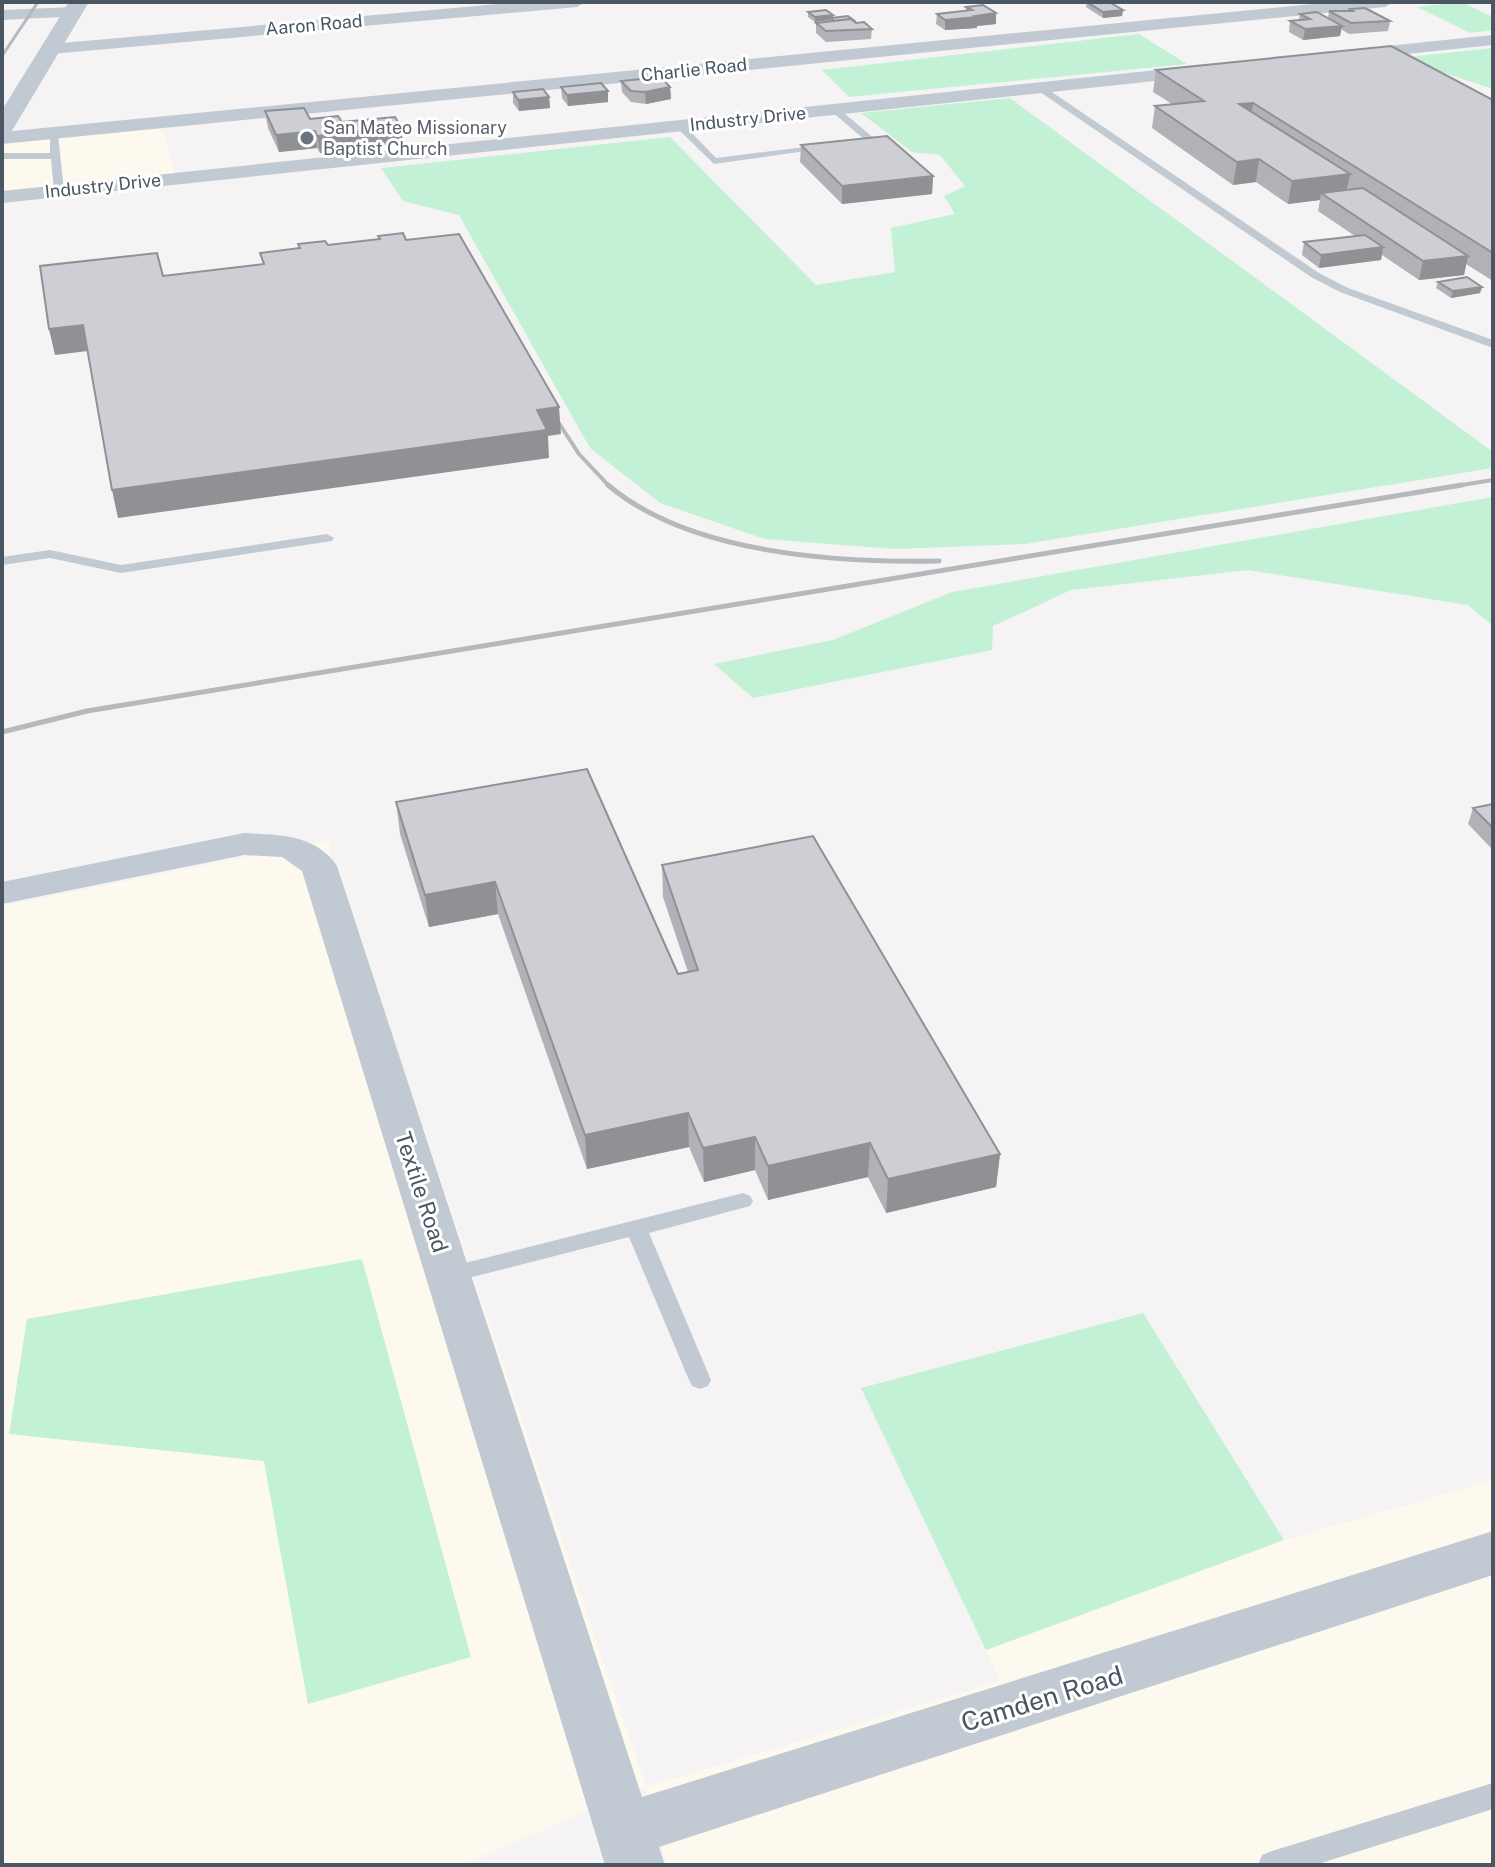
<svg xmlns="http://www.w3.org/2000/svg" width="1495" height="1867" viewBox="0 0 1495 1867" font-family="'Public Sans',sans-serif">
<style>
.commercial{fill:#fdf9ef;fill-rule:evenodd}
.green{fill:#c3f1d5}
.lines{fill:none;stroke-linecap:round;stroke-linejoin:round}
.service{fill:#c1cad2;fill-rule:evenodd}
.minor{fill:#c1cad2;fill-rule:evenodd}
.tertiary{fill:#c1cad2;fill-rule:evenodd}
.rail-far2{stroke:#b5b8bd;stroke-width:3}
.rail-far1{stroke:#b5b8bd;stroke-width:4}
.rail{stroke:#b5b8bd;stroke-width:5}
.wall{fill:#b0b2b7}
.shaded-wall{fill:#909195}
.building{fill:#cdcfd5;stroke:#909195;stroke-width:2}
.worship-dot{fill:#6b7280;stroke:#fff;stroke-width:3}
.labels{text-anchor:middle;stroke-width:6;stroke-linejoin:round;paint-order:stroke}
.far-street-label{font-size:18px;fill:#4a5661;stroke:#fff}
.far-worship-label{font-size:18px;fill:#5b616d;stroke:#fff;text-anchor:start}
.street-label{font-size:22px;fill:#4a5661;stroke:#fff}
.near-street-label{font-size:26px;fill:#4a5661;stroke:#fff}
</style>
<rect width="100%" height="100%" fill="#f5f3f3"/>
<g class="commercial">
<polygon points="161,125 176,176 2,193 5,141"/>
<path d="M 329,840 L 330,853 L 646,1787 L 1000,1681 L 986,1650 L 1284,1540 L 1493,1480 L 1493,1865 L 667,1865 L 645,1787 L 461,1865 L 2,1865 L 2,906 ZM 264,1461 L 471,1657 L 308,1704 Z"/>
</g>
<g class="green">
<polygon points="1461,2 1493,17 1493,30 1470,33 1417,7"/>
<polygon points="1139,34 1187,64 849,97 822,70"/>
<polygon points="1493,48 1493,89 1399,58"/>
<polygon points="1010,98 1493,452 1493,468 1025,544 894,549 765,539 660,503 590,448 459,215 403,201 381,168 670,137 816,285 895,272 891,228 955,214 944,196 965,186 940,155 912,152 861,113"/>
<polygon points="1493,497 1493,626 1468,605 1248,570 1071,590 993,626 992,650 753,698 714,664 833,640 952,592"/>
<polygon points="362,1259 471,1657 308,1704 264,1461 9,1434 27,1319"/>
<polygon points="1143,1313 1284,1540 986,1650 861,1388"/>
</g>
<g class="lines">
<g class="service">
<polygon points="1037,86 1043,86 1319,273 1348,288 1493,340 1493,348 1340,292 1311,277 1037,90"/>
<polygon points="831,107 837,107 876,140 876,144 856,146 856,142 865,140 831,111"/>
<polygon points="677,124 683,124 716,158 822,145 827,148 714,164 677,128"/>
<polygon points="50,132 58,134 64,191 59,194 54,191 51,159 2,159 2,153 50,153"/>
<polygon points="327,534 334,538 332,541 121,573 50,558 2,565 2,557 50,550 121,565"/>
<polygon points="743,1193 750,1196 753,1201 750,1206 649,1233 711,1380 708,1386 700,1389 692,1386 689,1380 629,1237 449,1283 441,1281 438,1275 441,1269 449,1267"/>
<polygon points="1493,1783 1493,1809 1315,1865 1258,1865 1262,1855 1272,1851"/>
</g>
<g class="minor">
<polygon points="520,2 585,2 577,7 51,54 42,49 51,44"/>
<polygon points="1333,2 1393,2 1385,7 2,144 2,132"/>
<polygon points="73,7 79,8 82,12 79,16 2,20 2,10"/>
<polygon points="1493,35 1493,45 1349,60 1340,55 1349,50"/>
<polygon points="1205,65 1212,67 1214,71 1212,75 2,203 2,191"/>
<path d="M 244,833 C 278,835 316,834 337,866 L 642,1797 L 1493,1531 L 1493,1575 L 659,1847 L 665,1865 L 605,1865 L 302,871 L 282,857 L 244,855 L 2,904 L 2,882 Z"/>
</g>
<polygon class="tertiary" points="69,2 89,2 13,129 10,134 2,136 2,110"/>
<polyline class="rail-far2" points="2,56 38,2"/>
<g class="rail-far1">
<polyline points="549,408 579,454 610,487"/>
<polyline points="1449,487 1493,480"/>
</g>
<g class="rail">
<path d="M 608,485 C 689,554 837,563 939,561"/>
<polyline points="2,732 87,711 1462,485"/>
</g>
</g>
<g class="wall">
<polygon points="1087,2 1123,10 1122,16 1103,18 1086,7"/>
<polygon points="966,7 996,24 977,26 977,28 945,30 936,24 937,14 966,11"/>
<polygon points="1350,9 1390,21 1388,31 1349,34 1341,29 1340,36 1303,40 1289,32 1290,21 1299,20 1300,14 1328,18 1329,11 1350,11"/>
<polygon points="808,12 856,23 872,29 871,39 826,42 816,33 816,23 830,20 815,22 808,17"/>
<polygon points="1156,70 1493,100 1493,281 1466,264 1464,275 1419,280 1382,255 1381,260 1319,268 1302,255 1304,242 1355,236 1318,211 1320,200 1288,204 1256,182 1233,185 1152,128 1155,106 1172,104 1153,92"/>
<polygon points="621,81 670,87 671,99 646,104 631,102 622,92"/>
<polygon points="561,87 608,91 608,102 568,106 562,98"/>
<polygon points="513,92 549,97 550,108 519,111 513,103"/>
<polygon points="265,111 310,119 401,127 403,144 320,153 317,148 279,152 268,128"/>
<polygon points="801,145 933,176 932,194 842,204 800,162"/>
<polygon points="1438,282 1482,287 1480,293 1451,298 1436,288"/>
<polygon points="396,802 678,974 688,972 663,897 662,865 1000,1154 996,1187 886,1213 868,1177 768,1200 755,1170 704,1182 689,1147 587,1169 498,914 429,927 400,834"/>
<polygon points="1493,804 1493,850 1468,824 1473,808"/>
</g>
<g class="shaded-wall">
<polygon points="1123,10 1122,16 1103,18 1103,12"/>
<polygon points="996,13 996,24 977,26 977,28 945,30 945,20"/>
<polygon points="833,15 833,20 831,18 830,20 815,22 815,17"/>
<polygon points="1342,26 1340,36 1303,40 1305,29"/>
<polygon points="670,87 671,99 646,104 645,92"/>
<polygon points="608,91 608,102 568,106 567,95"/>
<polygon points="549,97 550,108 519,111 518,100"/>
<polygon points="1253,103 1250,125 1239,104"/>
<polygon points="401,127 403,144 320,153 317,136"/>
<polygon points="315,131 317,148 279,152 276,135"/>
<polygon points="1259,159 1256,182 1233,185 1237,162"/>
<polygon points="1350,174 1345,197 1321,193 1320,200 1288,204 1292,181"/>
<polygon points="933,176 932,194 842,204 842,186"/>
<polygon points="1383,247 1381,260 1319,268 1321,255"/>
<polygon points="1468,256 1464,275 1419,280 1423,261"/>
<polygon points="1482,287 1480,293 1451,298 1453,291"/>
<polygon points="83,325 88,351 55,355 49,329"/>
<polygon points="559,407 561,434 548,436 549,458 118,518 112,490 537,410"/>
<polygon points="495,882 498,914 429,927 425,895"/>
<polygon points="688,1113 689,1147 587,1169 585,1135"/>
<polygon points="755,1137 755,1170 704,1182 703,1148"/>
<polygon points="870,1143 868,1177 768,1200 768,1166"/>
<polygon points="1000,1154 996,1187 886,1213 888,1179"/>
</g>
<g class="building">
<polygon points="1087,2 1109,2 1123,10 1103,12"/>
<polygon points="983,5 996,13 975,16 977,17 945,20 937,14 972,10 966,7"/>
<polygon points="1365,8 1390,21 1351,23 1329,11 1353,11 1350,9"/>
<polygon points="826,10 833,15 815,17 808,12"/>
<polygon points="1317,12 1342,26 1305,29 1290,21 1310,19 1300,14"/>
<polygon points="848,16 856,22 851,19 834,21 831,18"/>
<polygon points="851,19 856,23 864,22 872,29 826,31 816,23"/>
<polygon points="1391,46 1493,100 1493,253 1253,103 1239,104 1350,174 1292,181 1259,159 1237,162 1155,106 1204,101 1156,70"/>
<polygon points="661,77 670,87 645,92 631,91 621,81"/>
<polygon points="601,83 608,91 567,95 561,87"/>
<polygon points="543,89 549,97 518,100 513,92"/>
<polygon points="304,108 310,119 338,116 342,122 395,117 401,127 317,136 315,131 276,135 265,111"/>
<polygon points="887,136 933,176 842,186 801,145"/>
<polygon points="1363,188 1468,256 1423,261 1321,193"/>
<polygon points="403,233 406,240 459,234 559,407 537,410 547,430 112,490 83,325 49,329 40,266 157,253 163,276 264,264 260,253 300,248 298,244 325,241 328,245 380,239 378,236"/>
<polygon points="1365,235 1383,247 1321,255 1304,242"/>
<polygon points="1467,277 1482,287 1453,291 1438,282"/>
<polygon points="587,769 678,974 698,970 662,865 813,836 1000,1154 888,1179 870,1143 768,1166 755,1137 703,1148 688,1113 585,1135 495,882 425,895 396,802"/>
<polygon points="1493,804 1493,828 1473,808"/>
</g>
<circle class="worship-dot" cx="307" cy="138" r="8"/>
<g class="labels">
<g class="far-street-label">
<text transform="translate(314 25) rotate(-5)" y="6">Aaron Road</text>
<text transform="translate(694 70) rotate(-6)" y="6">Charlie Road</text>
<text transform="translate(748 119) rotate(-6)" y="6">Industry Drive</text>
<text transform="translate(103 186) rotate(-6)" y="6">Industry Drive</text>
</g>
<g class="far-worship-label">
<text x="323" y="134">San Mateo Missionary<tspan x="323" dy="21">Baptist Church</tspan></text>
</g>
<g class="street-label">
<text transform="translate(422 1192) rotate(72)" y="8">Textile Road</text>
</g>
<g class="near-street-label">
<text transform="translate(1042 1699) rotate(-17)" y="9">Camden Road</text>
</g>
</g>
<rect width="1495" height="1867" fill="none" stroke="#4a5661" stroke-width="8"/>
</svg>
